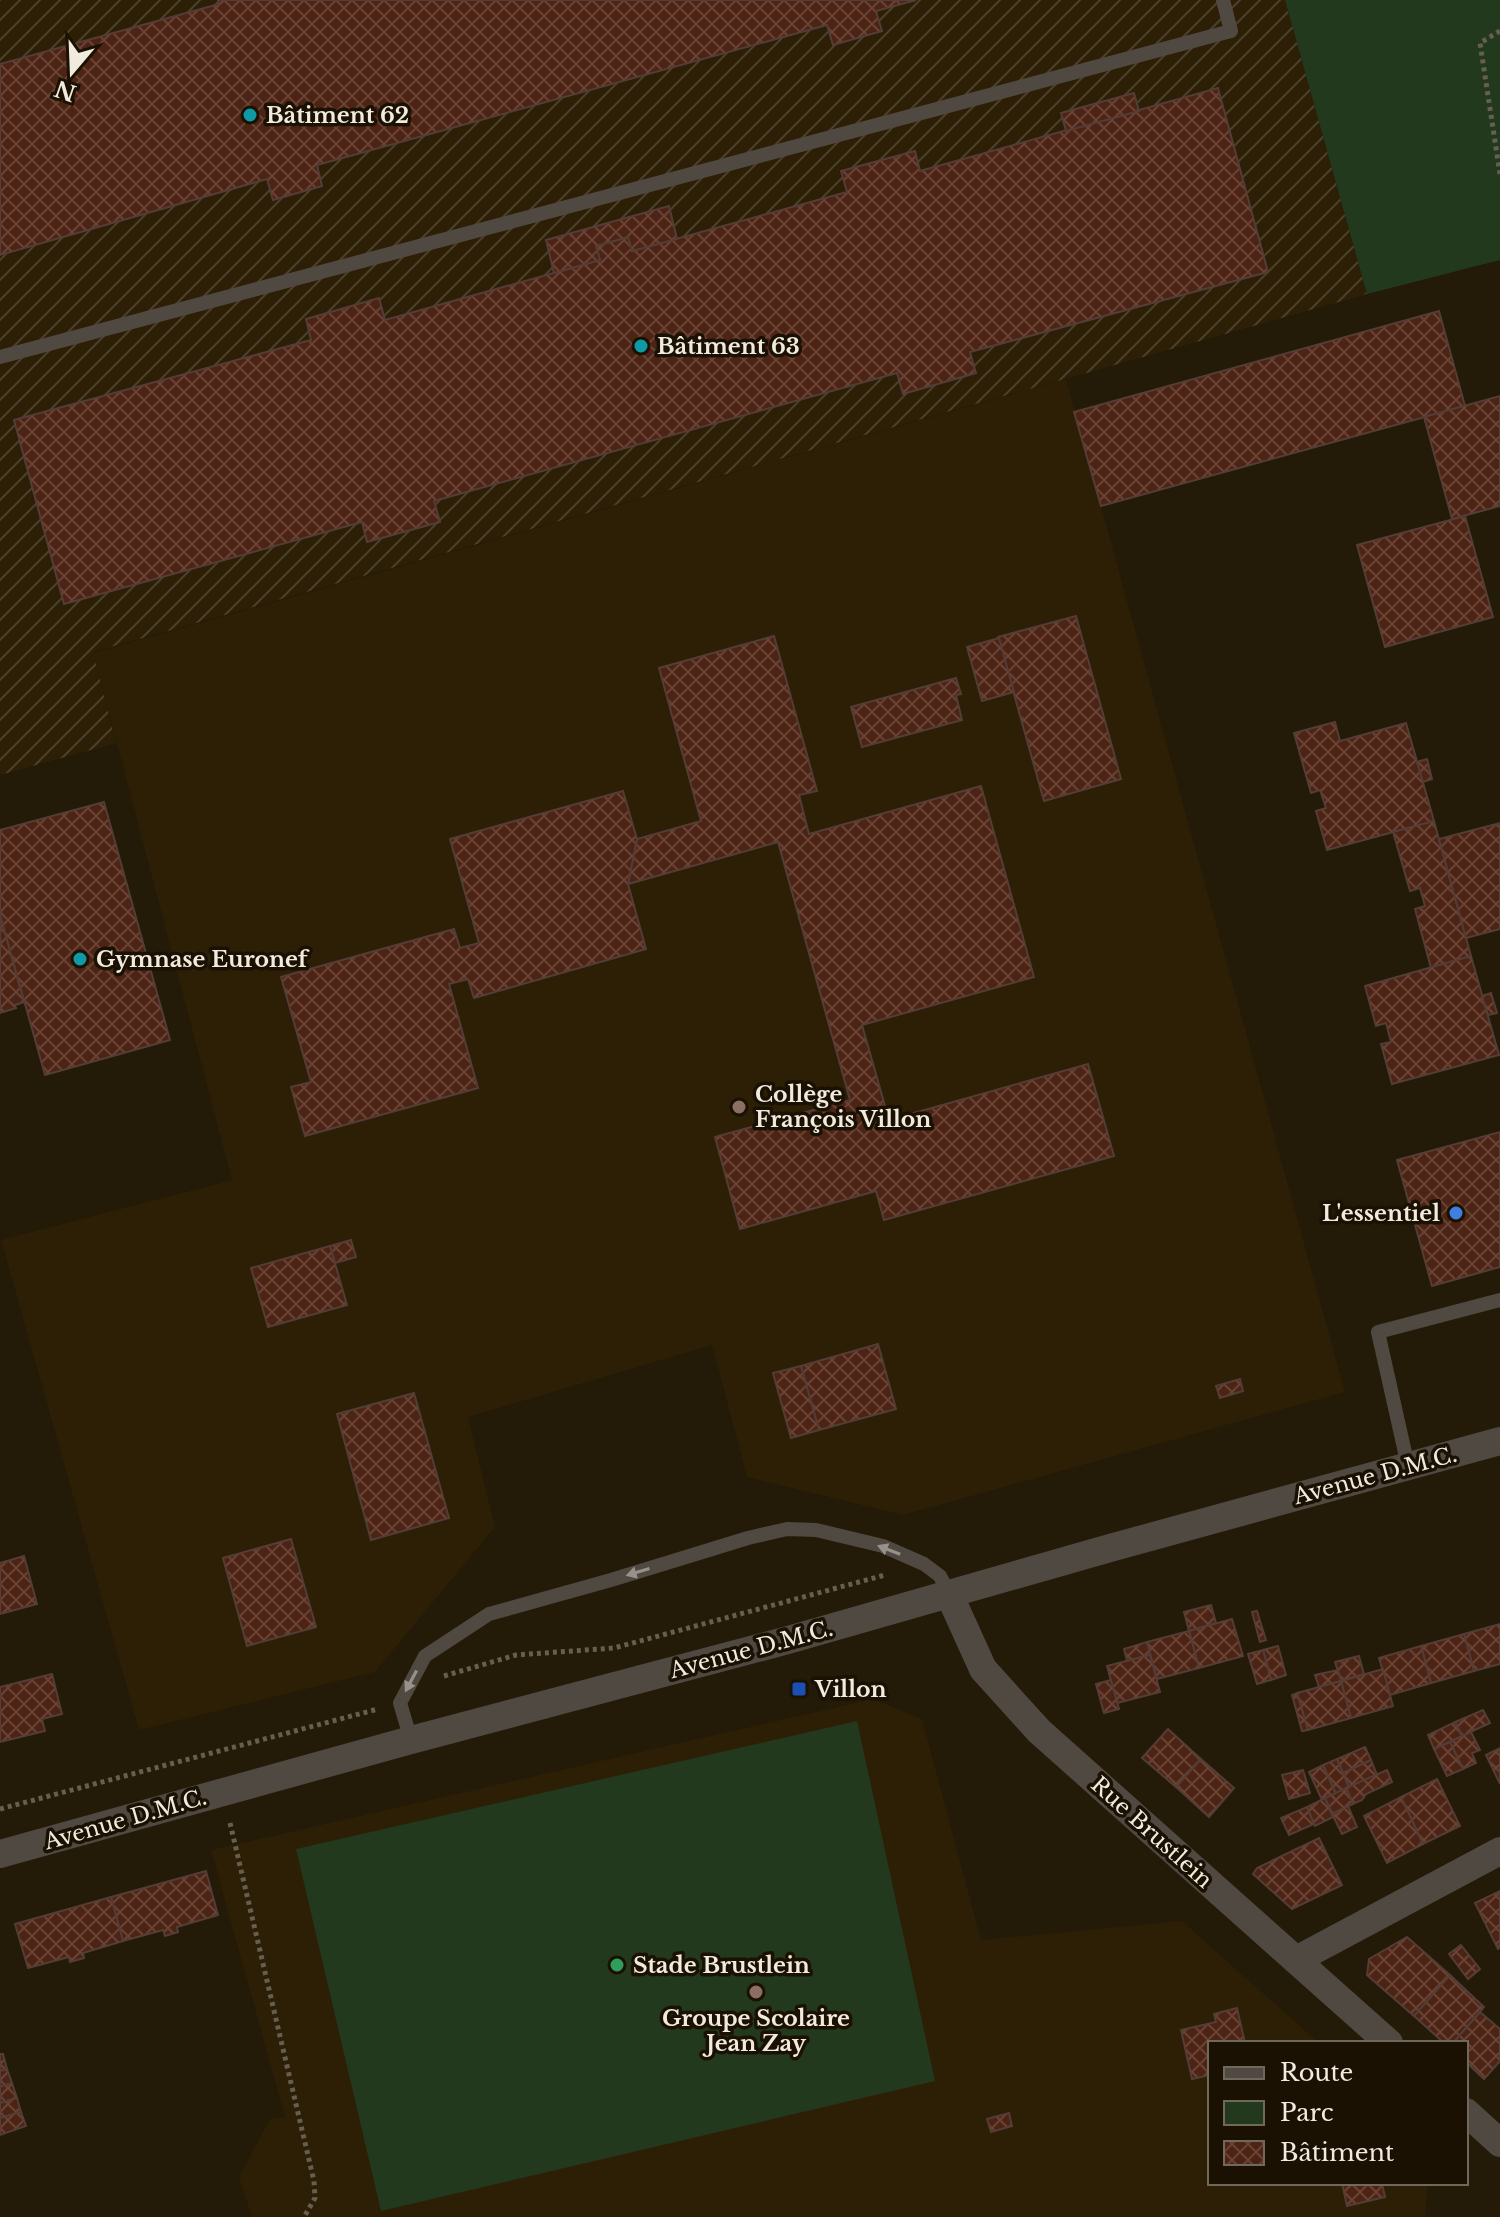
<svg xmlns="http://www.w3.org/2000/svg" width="1500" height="2217" viewBox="0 0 1500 2217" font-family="'Libre Baskerville',serif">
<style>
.built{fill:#2c1f06}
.industrial{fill:url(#industrial-furrows)}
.green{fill:#23391d}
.building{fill:url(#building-cross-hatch);stroke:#533d36;stroke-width:2}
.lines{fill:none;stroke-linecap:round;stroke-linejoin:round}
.path{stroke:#665e4e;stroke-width:5;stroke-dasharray:4 4;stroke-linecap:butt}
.service{stroke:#504942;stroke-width:14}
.minor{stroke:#504942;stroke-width:28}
.oneway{fill:#989189}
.culture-dot{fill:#0f9aa8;stroke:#1a1102;stroke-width:3}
.education-dot{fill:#8d6e63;stroke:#1a1102;stroke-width:3}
.shop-dot{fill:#3f7fe0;stroke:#1a1102;stroke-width:3}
.transit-dot{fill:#1a4fb4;stroke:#1a1102;stroke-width:3}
.leisure-dot{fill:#2e9e5b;stroke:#1a1102;stroke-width:3}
.labels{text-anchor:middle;stroke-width:7;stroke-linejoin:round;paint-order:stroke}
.poi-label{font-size:22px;font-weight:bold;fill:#f1eadf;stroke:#1a1102;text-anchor:start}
.street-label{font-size:22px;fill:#f1eadf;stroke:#1a1102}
</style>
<defs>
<pattern id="industrial-furrows" width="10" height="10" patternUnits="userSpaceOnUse" patternTransform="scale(2)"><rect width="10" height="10" fill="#2c1f06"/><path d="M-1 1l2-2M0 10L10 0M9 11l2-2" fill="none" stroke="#4b402a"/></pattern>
<pattern id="building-cross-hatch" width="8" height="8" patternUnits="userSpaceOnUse" patternTransform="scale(2)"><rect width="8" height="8" fill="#4d2314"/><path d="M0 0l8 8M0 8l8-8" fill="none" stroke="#674336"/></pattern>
</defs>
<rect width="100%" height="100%" fill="#231a08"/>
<g class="built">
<polygon points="1066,379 1345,1392 903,1515 747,1477 712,1345 468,1417 495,1527 375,1672 139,1730 1,1240 232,1180 93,653"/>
<polygon points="873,1699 922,1719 981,1940 1182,1921 1319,2043 1210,2043 1210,2183 1428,2183 1425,2217 252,2217 239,2177 270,2119 285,2117 211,1850"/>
</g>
<polygon class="industrial" points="0,0 1285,0 1367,294 93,652 116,743 0,775"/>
<g class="green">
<polygon points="1285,0 1500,0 1500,260 1367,294"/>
<polygon points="857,1721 935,2081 381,2211 296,1849"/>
</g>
<g class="building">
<polygon points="218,0 916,0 876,11 882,31 833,45 827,25 317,165 322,186 273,200 267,179 0,255 0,64 219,4"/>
<polygon points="1218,88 1268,272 970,352 976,373 903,394 897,373 434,501 440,522 367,542 362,522 64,604 14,420 311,340 306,319 379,298 385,320 600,260 596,246 628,237 632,251 847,192 841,171 915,151 920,171"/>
<polygon points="1134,93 1139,111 1066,131 1061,113"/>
<polygon points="669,206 677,239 632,251 628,237 596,246 600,260 554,273 546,240"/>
<polygon points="1439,311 1465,406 1101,506 1074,412"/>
<polygon points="1500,396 1500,506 1452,519 1424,417"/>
<polygon points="1465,516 1493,617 1385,647 1357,545"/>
<polygon points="1076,616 1121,779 1044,801 998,637"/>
<polygon points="774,636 817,791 799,795 809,834 981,786 1034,977 862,1025 889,1120 1088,1064 1114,1156 884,1220 876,1191 740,1229 715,1137 850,1100 778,842 628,884 637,839 701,821 659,668"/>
<polygon points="999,638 1014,692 982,701 967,647"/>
<polygon points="956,678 961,694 956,695 962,720 862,747 851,707"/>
<polygon points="1335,722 1340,741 1406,723 1434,821 1327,850 1316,811 1326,808 1320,790 1311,793 1294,733"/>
<polygon points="1427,759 1432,779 1423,782 1417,762"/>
<polygon points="623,791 637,839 628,884 646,949 474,998 468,979 449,984 478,1088 305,1136 291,1087 311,1082 281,977 454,929 460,948 479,943 450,839"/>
<polygon points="104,802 170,1040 45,1075 0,915 0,830"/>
<polygon points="1434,821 1471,956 1431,968 1415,909 1425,906 1420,888 1410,891 1393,832"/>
<polygon points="1500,823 1500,929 1466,938 1439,839"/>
<polygon points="0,915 24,1002 15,1005 16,1008 0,1013"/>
<polygon points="1471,956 1499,1055 1392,1084 1381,1044 1391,1042 1386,1023 1376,1026 1365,986"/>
<polygon points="1491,993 1497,1013 1488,1015 1482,996"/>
<polygon points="1500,1132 1500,1267 1432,1286 1397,1160"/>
<polygon points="351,1240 356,1257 335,1263 330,1246"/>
<polygon points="330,1246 347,1305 268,1327 251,1268"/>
<polygon points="878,1344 896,1409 819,1430 801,1366"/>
<polygon points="801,1366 819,1430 791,1438 773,1373"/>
<polygon points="1240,1379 1243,1391 1220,1398 1216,1386"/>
<polygon points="414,1393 449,1518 371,1540 337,1414"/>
<polygon points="291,1539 316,1627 247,1646 223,1558"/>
<polygon points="24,1556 37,1604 0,1614 0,1563"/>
<polygon points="1211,1605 1216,1623 1189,1631 1184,1612"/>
<polygon points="1257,1611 1266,1640 1260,1642 1252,1612"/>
<polygon points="1232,1619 1243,1656 1199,1668 1189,1631"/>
<polygon points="1500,1624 1500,1664 1474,1671 1464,1634"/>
<polygon points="1189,1631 1199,1668 1157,1679 1147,1642"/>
<polygon points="1464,1634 1474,1671 1431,1683 1421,1646"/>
<polygon points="1147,1642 1150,1655 1127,1661 1124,1649"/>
<polygon points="1278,1646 1286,1675 1271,1680 1263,1650"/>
<polygon points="1421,1646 1431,1683 1390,1695 1379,1658"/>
<polygon points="1263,1650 1271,1680 1257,1684 1248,1654"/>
<polygon points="1150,1655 1160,1692 1117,1703 1107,1666"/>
<polygon points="1359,1656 1364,1674 1341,1681 1335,1662"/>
<polygon points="1383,1669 1393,1706 1351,1718 1341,1681"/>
<polygon points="1338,1670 1341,1681 1319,1687 1315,1675"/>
<polygon points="52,1674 62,1714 42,1719 45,1731 0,1742 0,1687"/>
<polygon points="1111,1680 1119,1709 1104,1713 1096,1684"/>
<polygon points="1341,1681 1351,1718 1308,1730 1297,1693"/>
<polygon points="1297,1693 1308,1730 1302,1731 1292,1695"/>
<polygon points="1483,1710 1490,1723 1462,1736 1455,1722"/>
<polygon points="1455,1722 1462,1736 1434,1749 1428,1735"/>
<polygon points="1168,1729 1201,1759 1176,1787 1142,1758"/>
<polygon points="1471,1732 1480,1750 1472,1753 1476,1763 1463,1769 1450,1742"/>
<polygon points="1450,1742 1463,1769 1447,1776 1434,1749"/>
<polygon points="1365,1747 1371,1760 1343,1773 1337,1759"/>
<polygon points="1500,1748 1500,1784 1486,1755"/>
<polygon points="1201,1759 1234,1788 1209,1817 1176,1787"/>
<polygon points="1337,1759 1349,1787 1336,1794 1323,1765"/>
<polygon points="1371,1760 1377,1775 1349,1787 1343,1773"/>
<polygon points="1323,1765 1336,1794 1322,1800 1309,1772"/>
<polygon points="1303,1770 1310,1793 1289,1799 1282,1775"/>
<polygon points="1387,1770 1392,1782 1366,1794 1362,1800 1353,1804 1346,1788"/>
<polygon points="1437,1779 1460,1826 1423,1844 1401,1797"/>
<polygon points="1346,1788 1353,1804 1332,1814 1325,1798"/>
<polygon points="1401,1797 1423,1844 1387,1863 1364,1816"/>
<polygon points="1325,1798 1333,1817 1315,1826 1307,1807"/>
<polygon points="1348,1806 1357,1827 1342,1834 1332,1814"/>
<polygon points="1307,1807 1314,1824 1289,1835 1281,1818"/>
<polygon points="1319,1838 1342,1885 1292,1909 1253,1874 1257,1868"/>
<polygon points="206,1871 218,1915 177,1927 178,1932 165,1936 163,1930 123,1941 111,1897"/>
<polygon points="1500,1891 1500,1948 1498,1949 1475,1903"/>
<polygon points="111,1897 123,1941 83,1953 84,1958 70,1962 69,1957 28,1968 15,1924"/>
<polygon points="1407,1937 1450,1975 1414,2016 1367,1975 1369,1959"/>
<polygon points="1461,1945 1480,1969 1468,1979 1449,1954"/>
<polygon points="1450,1975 1484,2007 1453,2043 1444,2043 1414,2016"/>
<polygon points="1237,2008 1245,2043 1210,2043 1210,2075 1192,2079 1181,2030 1216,2022 1214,2014"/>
<polygon points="1480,2012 1500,2029 1500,2061 1484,2079 1466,2062 1466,2043 1453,2043"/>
<polygon points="0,2054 3,2054 7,2069 0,2071"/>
<polygon points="7,2069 12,2083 0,2087 0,2071"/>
<polygon points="12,2083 17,2098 0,2103 0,2087"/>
<polygon points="17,2098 21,2112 0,2118 0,2103"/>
<polygon points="21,2112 26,2126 0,2135 0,2118"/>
<polygon points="1009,2113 1012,2126 991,2132 987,2119"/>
<polygon points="1342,2183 1382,2183 1385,2197 1347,2206"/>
</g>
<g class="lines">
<g class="path">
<polyline points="1500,31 1480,43 1500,174"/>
<polyline points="444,1676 516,1655 614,1648 885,1575"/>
<polyline points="0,1809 378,1709"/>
<polyline points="230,1823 314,2181 315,2198 304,2217"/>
</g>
<g class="service">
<polyline points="0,357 1231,31 1223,0"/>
<polyline points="1408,1466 1378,1332 1500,1300"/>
<polyline points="411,1740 400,1703 425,1656 489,1614 611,1580 748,1538 787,1529 816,1530 883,1546 924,1564 940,1576 949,1594"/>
</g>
<g class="minor">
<polyline points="949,1594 983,1669 1039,1731 1389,2043"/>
<polyline points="0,1854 411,1740 788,1640 1110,1548 1500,1441"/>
<polyline points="1296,1960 1500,1851"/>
<polyline points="1466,2112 1500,2143"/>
</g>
</g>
<defs><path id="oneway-solid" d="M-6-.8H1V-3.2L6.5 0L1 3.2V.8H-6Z" transform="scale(2)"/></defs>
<g class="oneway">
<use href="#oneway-solid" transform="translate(889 1550) rotate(-159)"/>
<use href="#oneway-solid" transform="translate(638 1572) rotate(163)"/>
<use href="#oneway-solid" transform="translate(411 1681) rotate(118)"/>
</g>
<g class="culture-dot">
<circle cx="250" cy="115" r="8"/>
<circle cx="641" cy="346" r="8"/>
<circle cx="80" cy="959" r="8"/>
</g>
<g class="education-dot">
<circle cx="739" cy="1107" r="8"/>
<circle cx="756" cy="1992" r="8"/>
</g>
<circle class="shop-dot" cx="1456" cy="1213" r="8"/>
<rect class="transit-dot" x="791" y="1681" width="16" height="16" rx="4"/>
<circle class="leisure-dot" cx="617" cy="1965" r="8"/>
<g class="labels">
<g class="poi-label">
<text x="266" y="123">Bâtiment 62</text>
<text x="657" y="354">Bâtiment 63</text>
<text x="96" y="967">Gymnase Euronef</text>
<text x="755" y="1102">Collège<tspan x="755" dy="25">François Villon</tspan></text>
<text x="1440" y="1221" text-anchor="end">L'essentiel</text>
<text x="815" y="1697">Villon</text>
<text x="633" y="1973">Stade Brustlein</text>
<text x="756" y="2026" text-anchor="middle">Groupe Scolaire<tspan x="756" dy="25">Jean Zay</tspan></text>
</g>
<g class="street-label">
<text transform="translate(1375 1475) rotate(-15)" y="8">Avenue D.M.C.</text>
<text transform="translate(751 1649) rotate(-15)" y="8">Avenue D.M.C.</text>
<text transform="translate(125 1819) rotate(-16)" y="8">Avenue D.M.C.</text>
<text transform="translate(1152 1832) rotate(42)" y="8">Rue Brustlein</text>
</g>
</g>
<rect x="1208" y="2041" width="260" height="144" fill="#1a1102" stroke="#70685a" stroke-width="2"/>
<rect x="1224" y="2067" width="40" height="12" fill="#504942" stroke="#70685a" stroke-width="2"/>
<text x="1280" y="2081" font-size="24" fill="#f1eadf">Route</text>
<rect x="1224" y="2101" width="40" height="24" fill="#23391d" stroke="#70685a" stroke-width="2"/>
<text x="1280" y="2121" font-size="24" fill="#f1eadf">Parc</text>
<rect x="1224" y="2141" width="40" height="24" fill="url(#building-cross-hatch)" stroke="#70685a" stroke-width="2"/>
<text x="1280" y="2161" font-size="24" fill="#f1eadf">Bâtiment</text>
<g transform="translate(72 72) rotate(199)" stroke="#1a1102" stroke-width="6" paint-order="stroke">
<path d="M0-6L14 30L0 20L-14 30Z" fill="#f1eadf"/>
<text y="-12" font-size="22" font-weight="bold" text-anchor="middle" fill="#f1eadf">N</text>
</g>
</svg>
